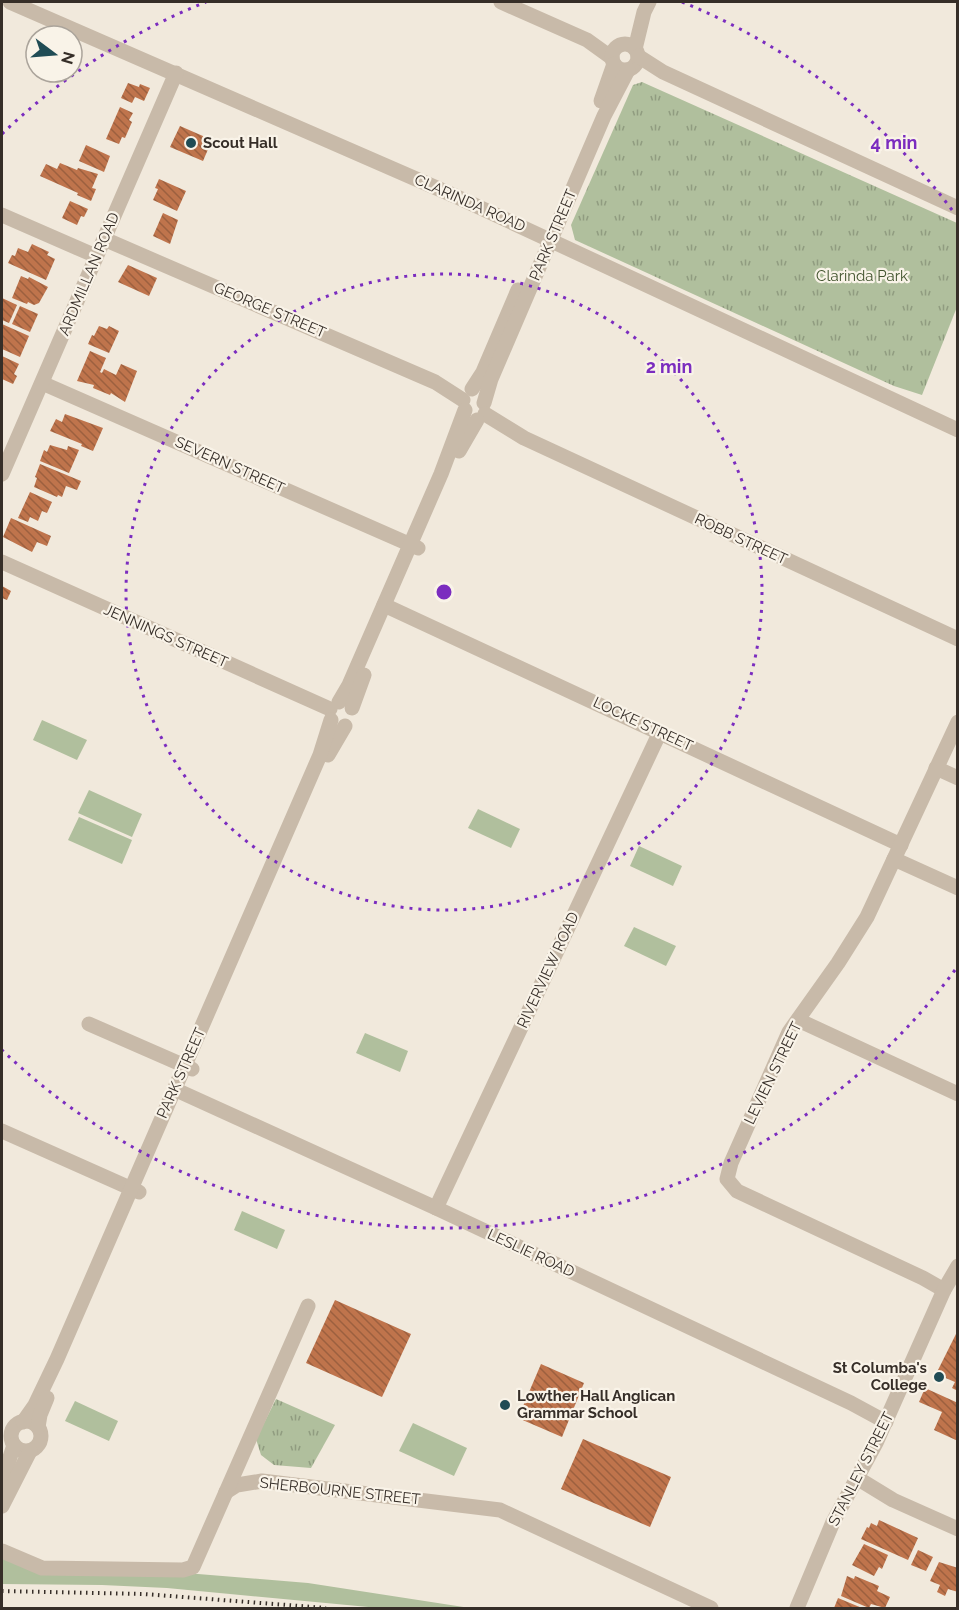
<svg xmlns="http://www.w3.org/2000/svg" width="959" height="1610" viewBox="0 0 959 1610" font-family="Raleway,sans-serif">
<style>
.grass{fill:#b0bf9d}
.park{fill:url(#park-tufts)}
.building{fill:url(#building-back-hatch)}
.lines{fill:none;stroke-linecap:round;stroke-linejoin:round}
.minor{stroke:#c8baa9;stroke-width:15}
.rail{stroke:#362e28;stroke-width:4;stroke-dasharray:1.5 4.5;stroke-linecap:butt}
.ring{fill:none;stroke:#7b2cbf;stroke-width:3;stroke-dasharray:3 6}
.poi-dot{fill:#204c55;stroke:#f9f3e8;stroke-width:2}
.labels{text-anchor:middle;stroke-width:4.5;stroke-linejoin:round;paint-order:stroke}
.poi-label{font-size:15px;font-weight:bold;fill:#362e28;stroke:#f9f3e8;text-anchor:start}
.street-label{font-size:15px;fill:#362e28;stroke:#f9f3e8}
.park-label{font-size:15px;fill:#41532d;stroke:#f9f3e8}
.centre{fill:#7b2cbf;stroke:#f9f3e8;stroke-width:3}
.ring-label{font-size:18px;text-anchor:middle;font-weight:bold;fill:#7b2cbf;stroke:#f9f3e8;stroke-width:4.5;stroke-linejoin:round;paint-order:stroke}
</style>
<defs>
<pattern id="park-tufts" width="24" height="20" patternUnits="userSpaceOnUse" patternTransform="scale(1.5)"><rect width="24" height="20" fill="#b0bf9d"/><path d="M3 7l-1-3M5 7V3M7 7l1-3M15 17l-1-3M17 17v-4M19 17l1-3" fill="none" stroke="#909c80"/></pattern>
<pattern id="building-back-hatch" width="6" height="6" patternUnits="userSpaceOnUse" patternTransform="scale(1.5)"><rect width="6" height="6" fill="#bf744c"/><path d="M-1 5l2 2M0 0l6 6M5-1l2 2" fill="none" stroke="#9c603f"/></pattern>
</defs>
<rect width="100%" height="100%" fill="#f1e9dc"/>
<g class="grass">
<polygon points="42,720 87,740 77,760 33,740"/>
<polygon points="89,790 142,814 132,837 78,813"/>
<polygon points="478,809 520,829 511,848 468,828"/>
<polygon points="79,817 132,840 122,864 68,840"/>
<polygon points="639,846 682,866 673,886 630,866"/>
<polygon points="634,927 676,946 666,966 624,946"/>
<polygon points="365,1033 408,1051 400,1072 356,1053"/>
<polygon points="242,1211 285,1230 277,1249 234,1230"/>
<polygon points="75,1401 118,1421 109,1441 65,1421"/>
<polygon points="413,1423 467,1448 454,1476 399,1451"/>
<polygon points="2,1557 40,1574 198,1574 308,1583 470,1608 379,1608 167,1588 102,1585 2,1584"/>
</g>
<g class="park">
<polygon points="642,82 957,223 957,307 922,395 894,386 575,240 571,225 633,85"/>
<polygon points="276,1399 335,1425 311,1468 274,1465 261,1455 256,1439"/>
</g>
<g class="building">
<polygon points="128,83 139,87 140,84 150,88 144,101 135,97 132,103 121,98"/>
<polygon points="120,107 133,113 129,120 132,122 125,138 122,137 119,144 106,139"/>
<polygon points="180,126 212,140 203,161 170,147"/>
<polygon points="86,145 110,156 104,172 79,161"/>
<polygon points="60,163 77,170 78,168 98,174 92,188 96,189 91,201 77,195 78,193 40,176 46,164 57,169"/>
<polygon points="159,179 186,191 177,211 153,200 158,189 155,188"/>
<polygon points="70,201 88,209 84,217 81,216 77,225 62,218"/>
<polygon points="163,213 178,220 170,244 153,236"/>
<polygon points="32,244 49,252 47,255 55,259 46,280 8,263 12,255 15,256 18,248 28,252"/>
<polygon points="128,265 157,278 149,296 118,282"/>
<polygon points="21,276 28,279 29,277 48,287 39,303 34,305 28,302 27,304 12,298"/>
<polygon points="2,298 17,305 9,323 2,320"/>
<polygon points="20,306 38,314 30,332 12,324"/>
<polygon points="2,324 29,336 20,357 2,349"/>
<polygon points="99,326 107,329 109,326 119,331 109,353 88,344 92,335 94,336"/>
<polygon points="90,351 106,358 100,372 102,373 104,369 116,375 121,364 137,371 125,402 111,393 110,395 93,388 94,385 77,381"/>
<polygon points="2,356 19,364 14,374 17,376 13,384 2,379"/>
<polygon points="65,414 103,428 93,451 81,446 82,444 50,431 56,419 62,422"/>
<polygon points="50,445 67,450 68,446 79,450 69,473 40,461 44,450 47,452"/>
<polygon points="40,464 81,481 77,490 66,486 62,497 58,495 57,497 34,487 37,478 35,477"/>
<polygon points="30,492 52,502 47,513 42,511 38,521 30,517 28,522 18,518"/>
<polygon points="11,518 51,536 47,546 37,542 32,552 3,537"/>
<polygon points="2,586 11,591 7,600 2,598"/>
<polygon points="335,1300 411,1334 382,1397 306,1363"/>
<polygon points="958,1330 958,1391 952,1388 955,1382 936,1374"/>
<polygon points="541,1364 584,1383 562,1437 518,1418"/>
<polygon points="925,1388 958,1403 958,1441 934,1430 942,1412 919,1402"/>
<polygon points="583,1439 671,1477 650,1527 561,1489"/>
<polygon points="879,1520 918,1538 908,1560 861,1539 867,1527 869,1528 871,1523 877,1526"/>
<polygon points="864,1544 888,1555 882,1569 879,1567 874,1576 852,1565"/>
<polygon points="918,1550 933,1557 926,1571 911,1565"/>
<polygon points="939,1562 958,1568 958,1592 948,1589 945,1596 937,1592 940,1585 930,1581"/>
<polygon points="847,1576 854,1579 855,1576 879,1586 877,1591 890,1597 885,1608 871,1604 869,1608 841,1596"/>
<polygon points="838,1598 862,1608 834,1608"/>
</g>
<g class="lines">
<g class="minor">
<polyline points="10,2 455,196 958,430"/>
<polyline points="501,2 587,40 612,58"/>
<circle cx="625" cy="57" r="13"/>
<polyline points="635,49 644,12 649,2"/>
<polyline points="638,56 663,72 958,208"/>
<polyline points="601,101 614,64"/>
<polyline points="2,215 96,256"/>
<polyline points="104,239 435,382 463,400"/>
<polyline points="42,383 418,548"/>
<polyline points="472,389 483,372 518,290"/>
<polyline points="484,403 491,379 604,116 628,70"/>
<polyline points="485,414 524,438 958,639"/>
<polyline points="459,451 477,420"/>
<polyline points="2,474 176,73"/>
<polyline points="2,562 330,709"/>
<polyline points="384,605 901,845"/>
<polyline points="339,702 349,685 441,474 465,410"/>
<polyline points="352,708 364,675"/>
<polyline points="328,755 345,726"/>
<polyline points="936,768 958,778"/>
<polyline points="894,859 958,888"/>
<polyline points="798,1020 958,1094"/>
<polyline points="89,1024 192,1069"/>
<polyline points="174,1089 436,1208 851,1403 886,1422"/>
<polyline points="2,1131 139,1192"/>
<polyline points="436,1208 660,732"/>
<polyline points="944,1290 923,1278 737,1191 727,1179 731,1163 789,1032 838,963 867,917 958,722"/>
<circle cx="26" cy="1436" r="15"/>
<polyline points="23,1422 35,1405 57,1359 320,755 331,720"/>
<polyline points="38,1427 40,1415 47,1398"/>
<polyline points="857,1478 893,1500 958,1529"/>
<polyline points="2,1482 14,1445"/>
<polyline points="226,1492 237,1485 262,1481 500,1510 711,1608"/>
<polyline points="2,1506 30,1451"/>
<polyline points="2,1551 42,1568 183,1570 193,1567 308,1306"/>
<polyline points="797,1608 833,1522 876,1443 944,1290 958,1266"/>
</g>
<polyline class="rail" points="2,1591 144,1594 326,1608"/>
</g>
<g class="ring">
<circle cx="444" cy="592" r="318"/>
<path d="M955 970A636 636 0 0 1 2 1050M2 134A636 636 0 0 1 206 2M682 2A636 636 0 0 1 955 214"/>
</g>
<g class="poi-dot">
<circle cx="191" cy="143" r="6"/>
<circle cx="939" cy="1377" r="6"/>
<circle cx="505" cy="1405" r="6"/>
</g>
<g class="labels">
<g class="poi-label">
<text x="203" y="148">Scout Hall</text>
<text x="927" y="1373" text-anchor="end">St Columba's<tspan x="927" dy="17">College</tspan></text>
<text x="517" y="1401">Lowther Hall Anglican<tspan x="517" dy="17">Grammar School</tspan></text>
</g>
<g class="street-label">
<text transform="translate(470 203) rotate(24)" y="5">CLARINDA ROAD</text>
<text transform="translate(553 235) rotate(-67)" y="5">PARK STREET</text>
<text transform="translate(89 274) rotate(-67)" y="5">ARDMILLAN ROAD</text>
<text transform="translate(270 310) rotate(23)" y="5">GEORGE STREET</text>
<text transform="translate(230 465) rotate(24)" y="5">SEVERN STREET</text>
<text transform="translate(741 539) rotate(25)" y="5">ROBB STREET</text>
<text transform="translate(166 636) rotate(24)" y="5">JENNINGS STREET</text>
<text transform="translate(643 724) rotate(25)" y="5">LOCKE STREET</text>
<text transform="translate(548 970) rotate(-65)" y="5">RIVERVIEW ROAD</text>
<text transform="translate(181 1073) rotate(-66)" y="5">PARK STREET</text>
<text transform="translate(773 1073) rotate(-64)" y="5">LEVIEN STREET</text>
<text transform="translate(531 1253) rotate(25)" y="5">LESLIE ROAD</text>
<text transform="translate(861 1469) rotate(-63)" y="5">STANLEY STREET</text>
<text transform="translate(340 1491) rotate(6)" y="5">SHERBOURNE STREET</text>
</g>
<g class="park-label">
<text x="862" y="281">Clarinda Park</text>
</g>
</g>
<circle cx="444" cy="592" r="9" class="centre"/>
<g class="ring-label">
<text x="894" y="149">4 min</text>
<text x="669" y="373">2 min</text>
</g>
<rect width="959" height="1610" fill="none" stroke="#362e28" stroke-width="6"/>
<g transform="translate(54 54) rotate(106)"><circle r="28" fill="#f9f3e8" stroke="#aba49b" stroke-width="1.5"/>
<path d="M0-4.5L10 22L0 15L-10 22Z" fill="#204c55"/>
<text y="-9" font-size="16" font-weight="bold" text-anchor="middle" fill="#362e28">N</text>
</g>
</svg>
